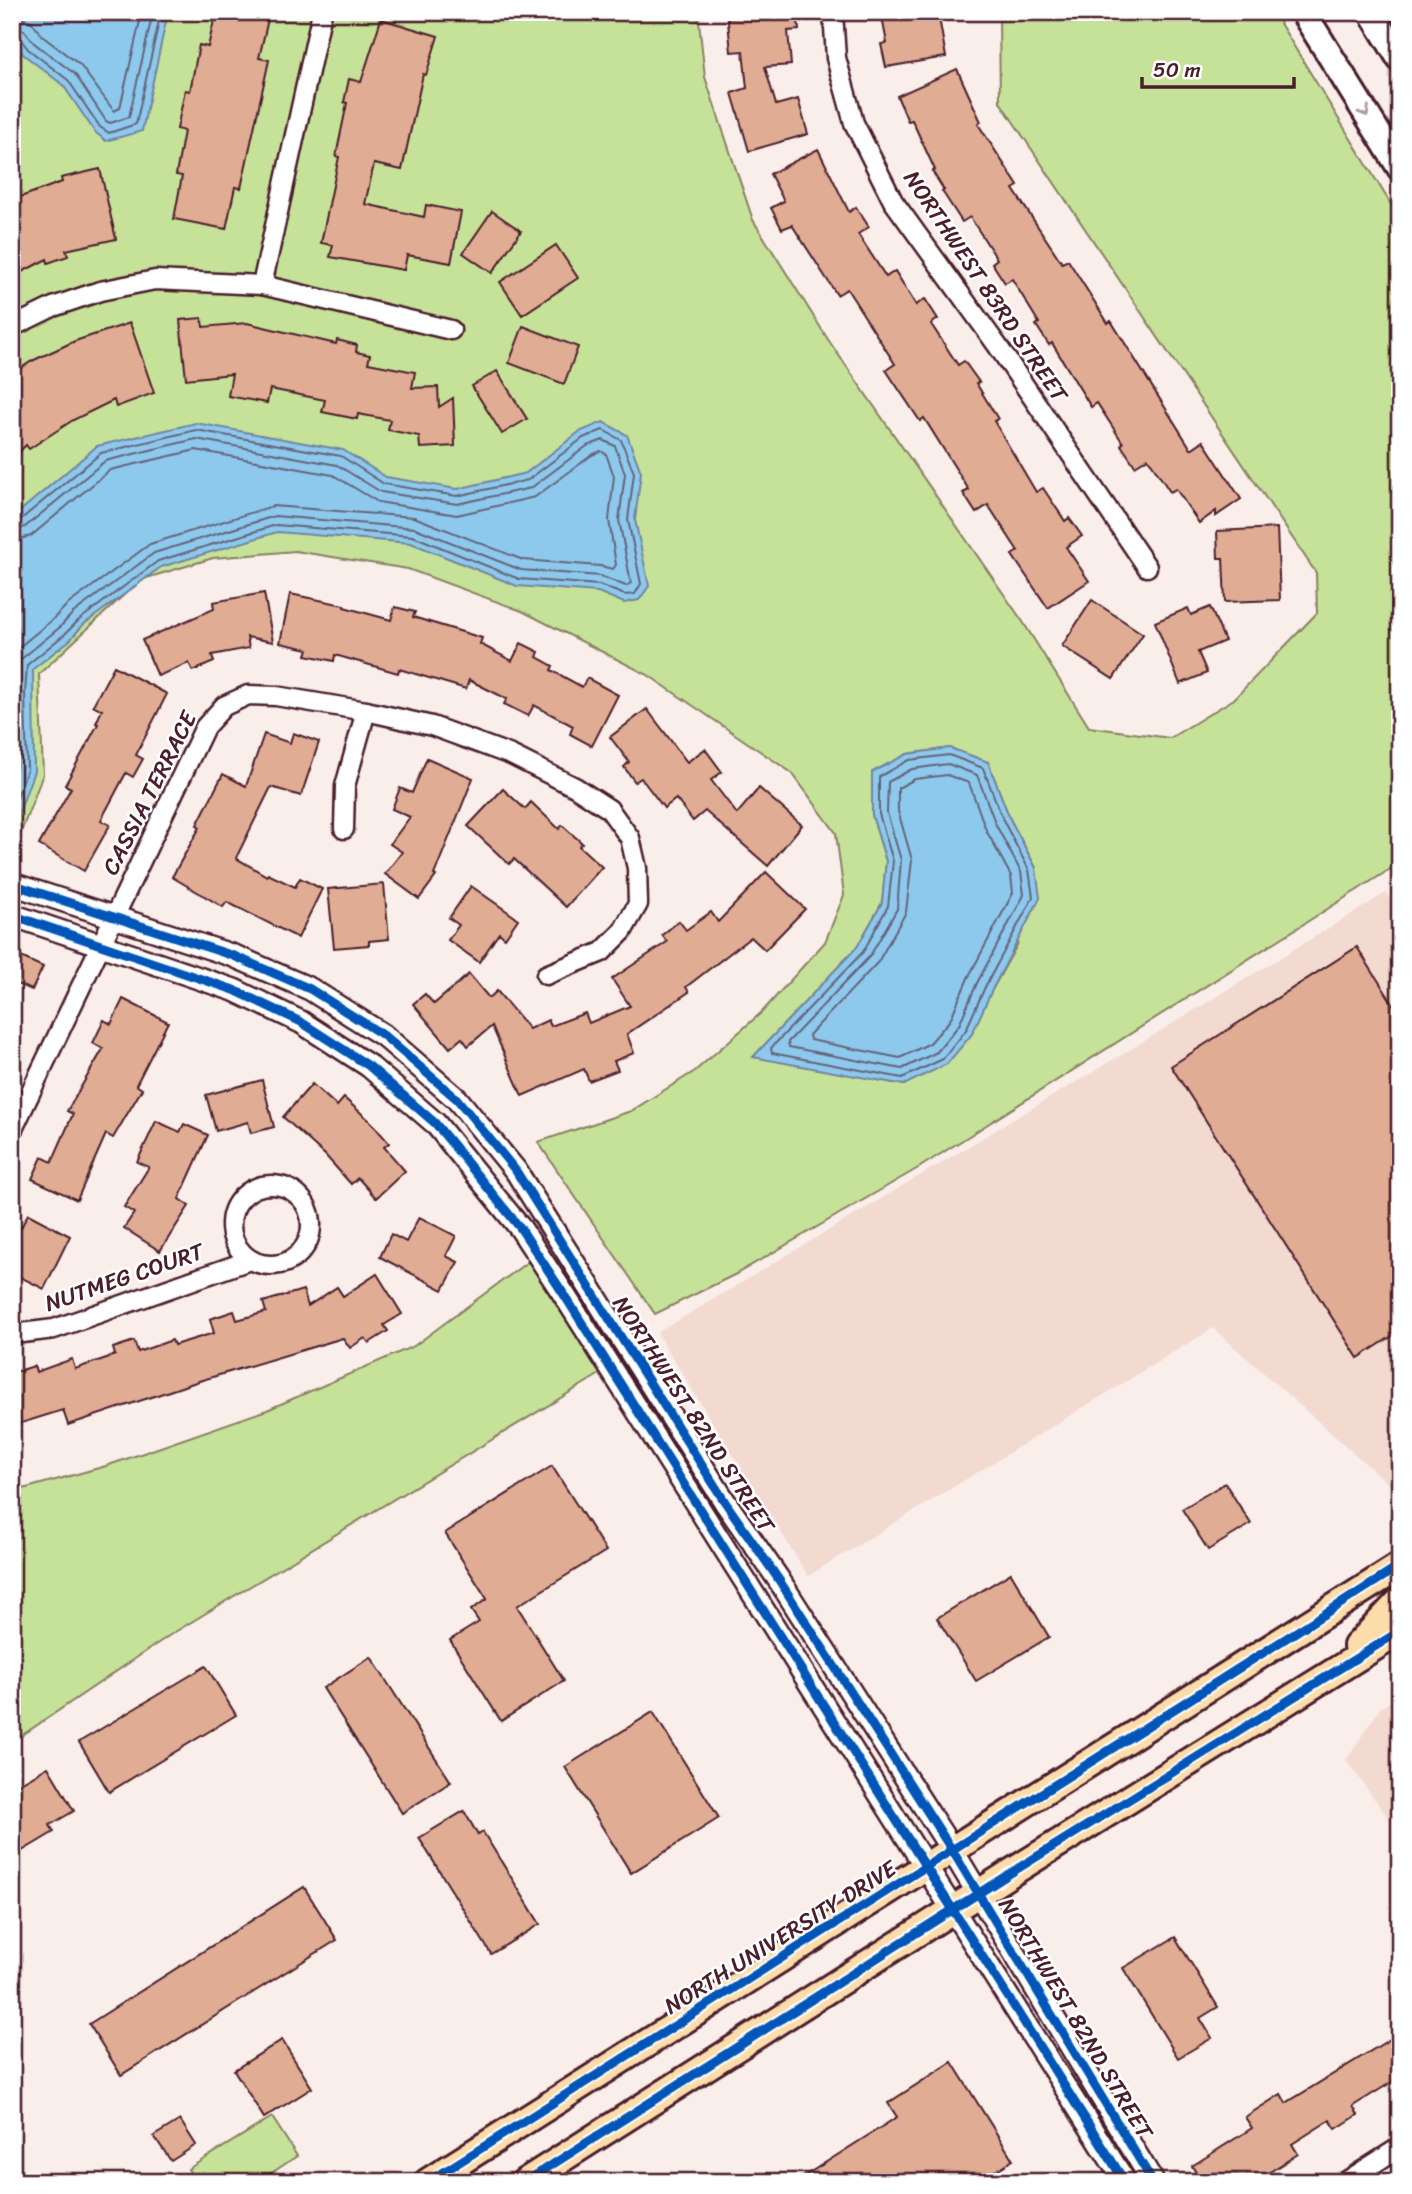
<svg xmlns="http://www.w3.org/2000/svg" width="1412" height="2194" viewBox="0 0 1412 2194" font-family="Sriracha,sans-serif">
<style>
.built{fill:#f2dad0}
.green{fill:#c6e299;stroke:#888062;stroke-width:2;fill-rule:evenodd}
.water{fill:#8dc9ed;stroke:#72859f;stroke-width:2}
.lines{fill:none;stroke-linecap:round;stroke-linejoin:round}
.shore{stroke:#656379;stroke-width:2}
.building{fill:#e0ac94;stroke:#4a1f2b;stroke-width:2}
.minor-casing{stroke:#4a1f2b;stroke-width:23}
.tertiary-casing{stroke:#4a1f2b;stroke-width:26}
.secondary-casing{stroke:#4a1f2b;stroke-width:30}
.primary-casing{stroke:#4a1f2b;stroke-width:32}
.minor{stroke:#fff;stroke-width:18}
.tertiary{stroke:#fff;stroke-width:21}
.secondary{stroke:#fff;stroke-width:24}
.primary{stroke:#fddcac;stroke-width:26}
.cycleway-casing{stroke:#fff;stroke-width:13}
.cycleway{stroke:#0057b8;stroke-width:9}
.oneway{stroke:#ae9aa0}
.labels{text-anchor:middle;stroke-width:5;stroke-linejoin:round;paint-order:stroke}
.street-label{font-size:23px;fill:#4a1f2b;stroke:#fff}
</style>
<rect width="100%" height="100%" fill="#f9eeea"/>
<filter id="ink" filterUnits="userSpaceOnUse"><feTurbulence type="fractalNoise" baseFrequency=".0143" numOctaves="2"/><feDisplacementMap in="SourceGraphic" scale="14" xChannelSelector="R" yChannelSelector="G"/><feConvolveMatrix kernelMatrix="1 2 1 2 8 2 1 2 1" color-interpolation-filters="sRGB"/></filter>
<g filter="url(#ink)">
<g class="built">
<polygon points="1386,893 1400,916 1400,1482 1392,1487 1213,1328 808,1576 657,1333 1123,1054"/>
<polygon points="1400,1697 1400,1834 1346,1760 1381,1707"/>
</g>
<g class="green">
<path d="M 12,12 L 698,12 L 705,77 L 753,220 L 829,341 L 1023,622 L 1089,727 L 1170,738 L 1234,699 L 1317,613 L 1316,573 L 1000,102 L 999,12 L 1273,12 L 1400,219 L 1400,863 L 920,1167 L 736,1274 L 655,1314 L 538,1142 L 631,1111 L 695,1071 L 762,1012 L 825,942 L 844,895 L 836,833 L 792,773 L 648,675 L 522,611 L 408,569 L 295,551 L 213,558 L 140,580 L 39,674 L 43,774 L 12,856 ZM 950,748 L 988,762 L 1010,819 L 1036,868 L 1017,945 L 992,990 L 904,1085 L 754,1056 L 857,947 L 882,903 L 886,861 L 872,815 L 907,754 Z"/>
<polygon points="533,1258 605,1371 170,1635 12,1742 12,1492 106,1466 267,1410 414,1346"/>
<polygon points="272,2117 297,2156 258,2182 196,2182 188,2169"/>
</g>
<g class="water">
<polygon points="12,12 168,12 142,131 106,141 95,132 63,85 23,54 12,38"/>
<polygon points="603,422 627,435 641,472 635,520 649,586 639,600 624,603 598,592 517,586 411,543 277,532 161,567 83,625 70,640 33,669 34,771 12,832 12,518 97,446 196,423 343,450 386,477 457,489 526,473 579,432"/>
<polygon points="950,748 988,762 1010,819 1036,868 1040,898 992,990 972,1034 947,1064 904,1085 753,1057 857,947 882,903 886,861 872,815 872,772 907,754"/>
</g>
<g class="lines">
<g class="shore">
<polyline points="12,16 31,21 42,36 80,65 114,111 120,108 142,12"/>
<polyline points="12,27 24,30 34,43 75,74 106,121 110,123 129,117 153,12"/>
<polyline points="12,35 19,37 28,49 68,80 100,127 109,133 136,124 161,12"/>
<polyline points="12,522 19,521 101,453 196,430 341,456 384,484 457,496 528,480 583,438 603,430 621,440 634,473 628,520 641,584 635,594 625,595 599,585 519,579 413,536 276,525 158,561 79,620 65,634 27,665 25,694 27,770 12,811"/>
<path d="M 12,531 L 25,527 L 105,461 L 196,439 L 337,465 L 381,492 L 457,504 L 531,488 L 587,446 L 603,440 L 615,446 L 625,474 L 619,520 L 631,583 L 626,586 L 600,576 L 521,570 L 415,528 L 275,516 L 154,553 L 73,613 L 59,628 L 20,660 C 16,669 16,679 16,688 C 15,720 23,754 12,784"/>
<polyline points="12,541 31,536 110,470 196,450 333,475 378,502 457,515 535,497 592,455 601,451 606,454 614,476 609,520 616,565 613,569 600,566 523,560 414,517 273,506 150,544 67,605 52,620 12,653"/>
<polygon points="949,755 983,768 1004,822 1029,870 1033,897 985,987 966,1030 943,1059 902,1078 772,1053 771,1048 863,952 888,906 893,861 879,814 879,777 909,760"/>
<polygon points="948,764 977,775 996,825 1021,872 1024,895 977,983 959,1025 937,1052 902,1069 789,1047 788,1042 870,956 897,909 901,860 887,813 888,782 912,769"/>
<polygon points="947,775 969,783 986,830 1011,876 1013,893 968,978 950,1020 930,1043 900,1058 810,1040 809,1035 878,962 906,912 912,860 898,811 898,788 915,779"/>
</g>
</g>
<g class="building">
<polygon points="216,12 256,12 269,15 259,58 269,60 241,188 235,187 226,229 174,219 182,176 176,175 184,131 177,129 185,90 190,91 199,45 208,47"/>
<polygon points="727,12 797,12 799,30 788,31 791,65 765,67 776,105 798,99 808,134 749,151 732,93 747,88 743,51 731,52"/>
<polygon points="881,12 938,12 946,57 886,67 881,44 887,43"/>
<polygon points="381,19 438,36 426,75 423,74 402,170 374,164 365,204 424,217 426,205 461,212 451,263 407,255 404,270 330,257 333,245 321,243 339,157 336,156 347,103 344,102 349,79 361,82"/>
<polygon points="957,69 981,122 978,124 1018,186 1013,189 1062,263 1068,260 1108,323 1111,321 1191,449 1203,441 1241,499 1216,516 1216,511 1199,523 1176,489 1170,492 1148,458 1135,466 1121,445 1123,443 1097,403 1091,407 1052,343 1049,345 1036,325 1039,323 1012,279 1005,283 992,263 997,259 970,217 962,222 942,191 944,190 932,171 935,170 912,120 908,121 897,96"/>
<polygon points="818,149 849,212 856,207 869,227 858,234 886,277 895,271 916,305 925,299 938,319 931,324 958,365 964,361 979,382 976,383 998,419 994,421 1036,492 1043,488 1065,521 1069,518 1082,536 1066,547 1089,581 1048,608 1012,555 1018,551 988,505 976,513 963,493 969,490 924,418 920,421 886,370 895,364 847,289 837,295 792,225 782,229 771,208 784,201 770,174"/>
<polygon points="100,169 116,239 66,250 68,256 48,263 47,259 12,277 12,200 62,182 61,178"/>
<polygon points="492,211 521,231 492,273 463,253"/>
<polygon points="556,245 578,278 522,315 500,282"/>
<polygon points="202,318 203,327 247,323 336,344 337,340 357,345 356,352 370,355 368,363 415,372 412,388 438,387 439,407 453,398 455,446 420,448 419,436 388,430 390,420 358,414 357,419 322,412 325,400 270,389 267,403 228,396 232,374 186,379 180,320"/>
<polygon points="130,323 154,393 116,407 114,400 73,420 29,449 26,445 12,459 12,374 32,361 75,341"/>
<polygon points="523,326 578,347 564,384 509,363"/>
<polygon points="497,371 527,419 502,434 472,386"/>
<polygon points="1277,528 1280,600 1225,602 1223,558 1218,558 1217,531"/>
<polygon points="264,593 273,642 247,637 249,648 212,655 214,662 193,671 189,663 158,676 142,640 214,609 213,602"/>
<polygon points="290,594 344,605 344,607 391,620 395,607 415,612 413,617 482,638 480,644 512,661 521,643 539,652 537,657 553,666 551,670 582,687 587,678 618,695 592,746 570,734 573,726 534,705 528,716 504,704 507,699 469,680 466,689 399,669 398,673 335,655 334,661 306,655 308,649 280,643"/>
<polygon points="1092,600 1143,634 1113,679 1062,646"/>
<polygon points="1210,607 1225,641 1198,652 1207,673 1180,684 1155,622 1188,608 1191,615"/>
<polygon points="114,666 167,694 136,755 143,759 133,777 126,773 101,820 110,825 84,871 39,845 71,788 65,785 98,724 96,723 102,710 93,705"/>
<polygon points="647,709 687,762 705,749 722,772 711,780 737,814 759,788 802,825 768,866 705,811 693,821 676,799 664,808 641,778 635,782 624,767 629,762 610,737"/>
<polygon points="293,733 319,742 301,796 271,787 236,858 267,876 268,874 295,887 300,878 322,889 298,938 227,902 223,907 172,877 200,827 197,825 223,774 246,786 264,734 290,743"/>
<polygon points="427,758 473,778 434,875 436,876 419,899 385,874 402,852 390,844 410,817 392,809 400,788 412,793"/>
<polygon points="503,789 525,809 531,802 559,829 562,825 582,843 579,846 602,867 566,907 514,859 509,864 468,826"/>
<polygon points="766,872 805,909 765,950 751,937 686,987 689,992 627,1034 634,1053 614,1061 618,1070 589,1081 584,1069 522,1096 492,1026 468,1046 462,1038 450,1048 413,1004 425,994 434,1004 469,974 489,998 497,991 529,1029 548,1020 551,1026 585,1013 589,1023 630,1006 612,979 667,942 662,935 679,921 686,930 711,912 718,922"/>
<polygon points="384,884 389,939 369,941 369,945 334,948 328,889"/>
<polygon points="471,886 518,919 505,938 499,933 479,962 448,940 459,925 449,918"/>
<polygon points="1357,947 1400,1015 1400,1331 1358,1358 1171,1066"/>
<polygon points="12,953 43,967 32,990 12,982"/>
<polygon points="123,999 168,1022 136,1085 142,1089 113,1138 106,1134 77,1200 32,1179 42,1157 52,1162 73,1114 67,1111 103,1049 93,1043 104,1020 111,1024"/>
<polygon points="262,1080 274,1127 251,1133 248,1122 216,1131 206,1095"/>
<polygon points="312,1084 337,1106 344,1098 370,1121 389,1143 384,1147 405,1171 376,1198 358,1178 351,1184 325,1155 283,1117"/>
<polygon points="156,1121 180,1132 184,1124 208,1135 179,1199 189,1206 160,1251 124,1228 134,1213 124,1207 149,1167 137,1162"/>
<polygon points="28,1214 70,1236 44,1289 12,1273 12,1245"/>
<polygon points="419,1217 456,1236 446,1256 458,1262 443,1290 380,1257 391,1234 406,1242"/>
<polygon points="377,1274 402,1314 384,1325 388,1331 369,1343 365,1338 350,1348 343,1338 199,1381 68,1425 63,1410 12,1426 12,1373 34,1366 36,1372 72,1359 75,1369 115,1355 113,1348 134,1341 138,1352 172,1340 174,1345 214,1333 210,1319 234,1311 237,1320 266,1312 263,1302 303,1290 308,1306 337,1287 343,1296"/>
<polygon points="552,1466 606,1551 517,1606 564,1681 501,1721 450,1640 479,1622 471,1610 487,1599 445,1533"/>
<polygon points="1225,1483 1251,1524 1208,1550 1182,1509"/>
<polygon points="1011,1573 1049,1637 976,1681 937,1618"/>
<polygon points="371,1657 451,1782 402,1813 323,1688"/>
<polygon points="206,1666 236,1715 109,1792 79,1742"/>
<polygon points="653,1712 719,1818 631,1873 565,1767"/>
<polygon points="48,1767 74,1811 50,1825 54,1832 12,1857 12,1788"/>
<polygon points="464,1811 478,1835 483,1832 540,1924 491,1954 419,1838"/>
<polygon points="304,1887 337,1940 121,2075 89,2024"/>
<polygon points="1175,1937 1218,2007 1200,2018 1212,2038 1178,2058 1123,1968"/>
<polygon points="1400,2033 1400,2077 1353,2106 1358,2115 1336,2129 1330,2120 1292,2144 1298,2154 1254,2182 1202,2182 1192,2166 1252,2128 1245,2117 1281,2094 1286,2103"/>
<polygon points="282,2040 312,2088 264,2118 234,2070"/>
<polygon points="952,2062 1013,2160 977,2182 795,2182 897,2117 888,2103"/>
<polygon points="180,2120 196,2145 171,2161 154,2136"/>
</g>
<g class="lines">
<defs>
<g id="minor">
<polyline points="833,12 836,58 854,123 893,201 997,345 1147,567"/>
<polyline points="262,285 322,12"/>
<polyline points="12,327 53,307 100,291 155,280 262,285 451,330"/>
<polyline points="344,829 345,786 366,711"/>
<polyline points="12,1131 205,727 224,706 248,695 276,696 366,711 432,726 511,755 575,787 609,809 630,838 637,868 638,904 622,932 602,952 546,975"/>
<circle cx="271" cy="1225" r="40"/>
<polyline points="12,1330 22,1333 54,1329 250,1260"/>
<polyline points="1345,2182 1400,2147"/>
</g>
<g id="tertiary">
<polyline points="12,884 234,956 310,989 383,1035 457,1099 516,1171 725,1502 779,1580 952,1850 1153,2182"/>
<polyline points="12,915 234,990 301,1022 369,1066 435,1123 521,1229 563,1293 1125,2182"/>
</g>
<g id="secondary">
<polyline points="1303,12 1400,168"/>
<polyline points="1371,12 1400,59"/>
</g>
<g id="primary">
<polyline points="1357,1646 1400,1601"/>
<polyline points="428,2182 1400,1566"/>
<polyline points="525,2182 1009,1874 1400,1631"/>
</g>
</defs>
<use href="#minor" class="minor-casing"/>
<use href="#tertiary" class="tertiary-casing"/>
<use href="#secondary" class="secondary-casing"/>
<use href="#primary" class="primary-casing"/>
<use href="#minor" class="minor"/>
<use href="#tertiary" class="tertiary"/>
<use href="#secondary" class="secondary"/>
<use href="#primary" class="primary"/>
<defs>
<g id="cycleway">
<polyline points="12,884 234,956 310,989 383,1035 457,1099 516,1171 725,1502 779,1580 952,1850 1153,2182"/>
<polyline points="12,915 234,990 301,1022 369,1066 435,1123 521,1229 563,1293 1125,2182"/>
<polyline points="428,2182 1400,1566"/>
<polyline points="525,2182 1009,1874 1400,1631"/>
</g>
</defs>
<use href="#cycleway" class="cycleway-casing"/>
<use href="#cycleway" class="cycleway"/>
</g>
<defs><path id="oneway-chevron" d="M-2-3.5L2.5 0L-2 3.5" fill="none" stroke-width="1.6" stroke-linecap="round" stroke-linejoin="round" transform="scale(1.75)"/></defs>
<use class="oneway" href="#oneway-chevron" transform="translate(1365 112) rotate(58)"/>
</g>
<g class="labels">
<g class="street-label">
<text transform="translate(986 286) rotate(56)" y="8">NORTHWEST 83RD STREET</text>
<text transform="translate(149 793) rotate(-63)" y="8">CASSIA TERRACE</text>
<text transform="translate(124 1277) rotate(-19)" y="8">NUTMEG COURT</text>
<text transform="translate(694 1414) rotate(57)" y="8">NORTHWEST 82ND STREET</text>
<text transform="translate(780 1937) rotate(-32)" y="8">NORTH UNIVERSITY DRIVE</text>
<text transform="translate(1076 2018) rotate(59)" y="8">NORTHWEST 82ND STREET</text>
</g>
</g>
<rect width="1412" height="2194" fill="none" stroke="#fff" stroke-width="42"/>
<rect x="21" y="21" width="1370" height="2152" fill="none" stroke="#4a1f2b" stroke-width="2.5" filter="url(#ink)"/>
<path d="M1142 77v10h152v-10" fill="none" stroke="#4a1f2b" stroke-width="3.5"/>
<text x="1153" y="77" font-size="21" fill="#4a1f2b" stroke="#ffffff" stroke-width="5" paint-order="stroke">50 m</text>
</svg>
